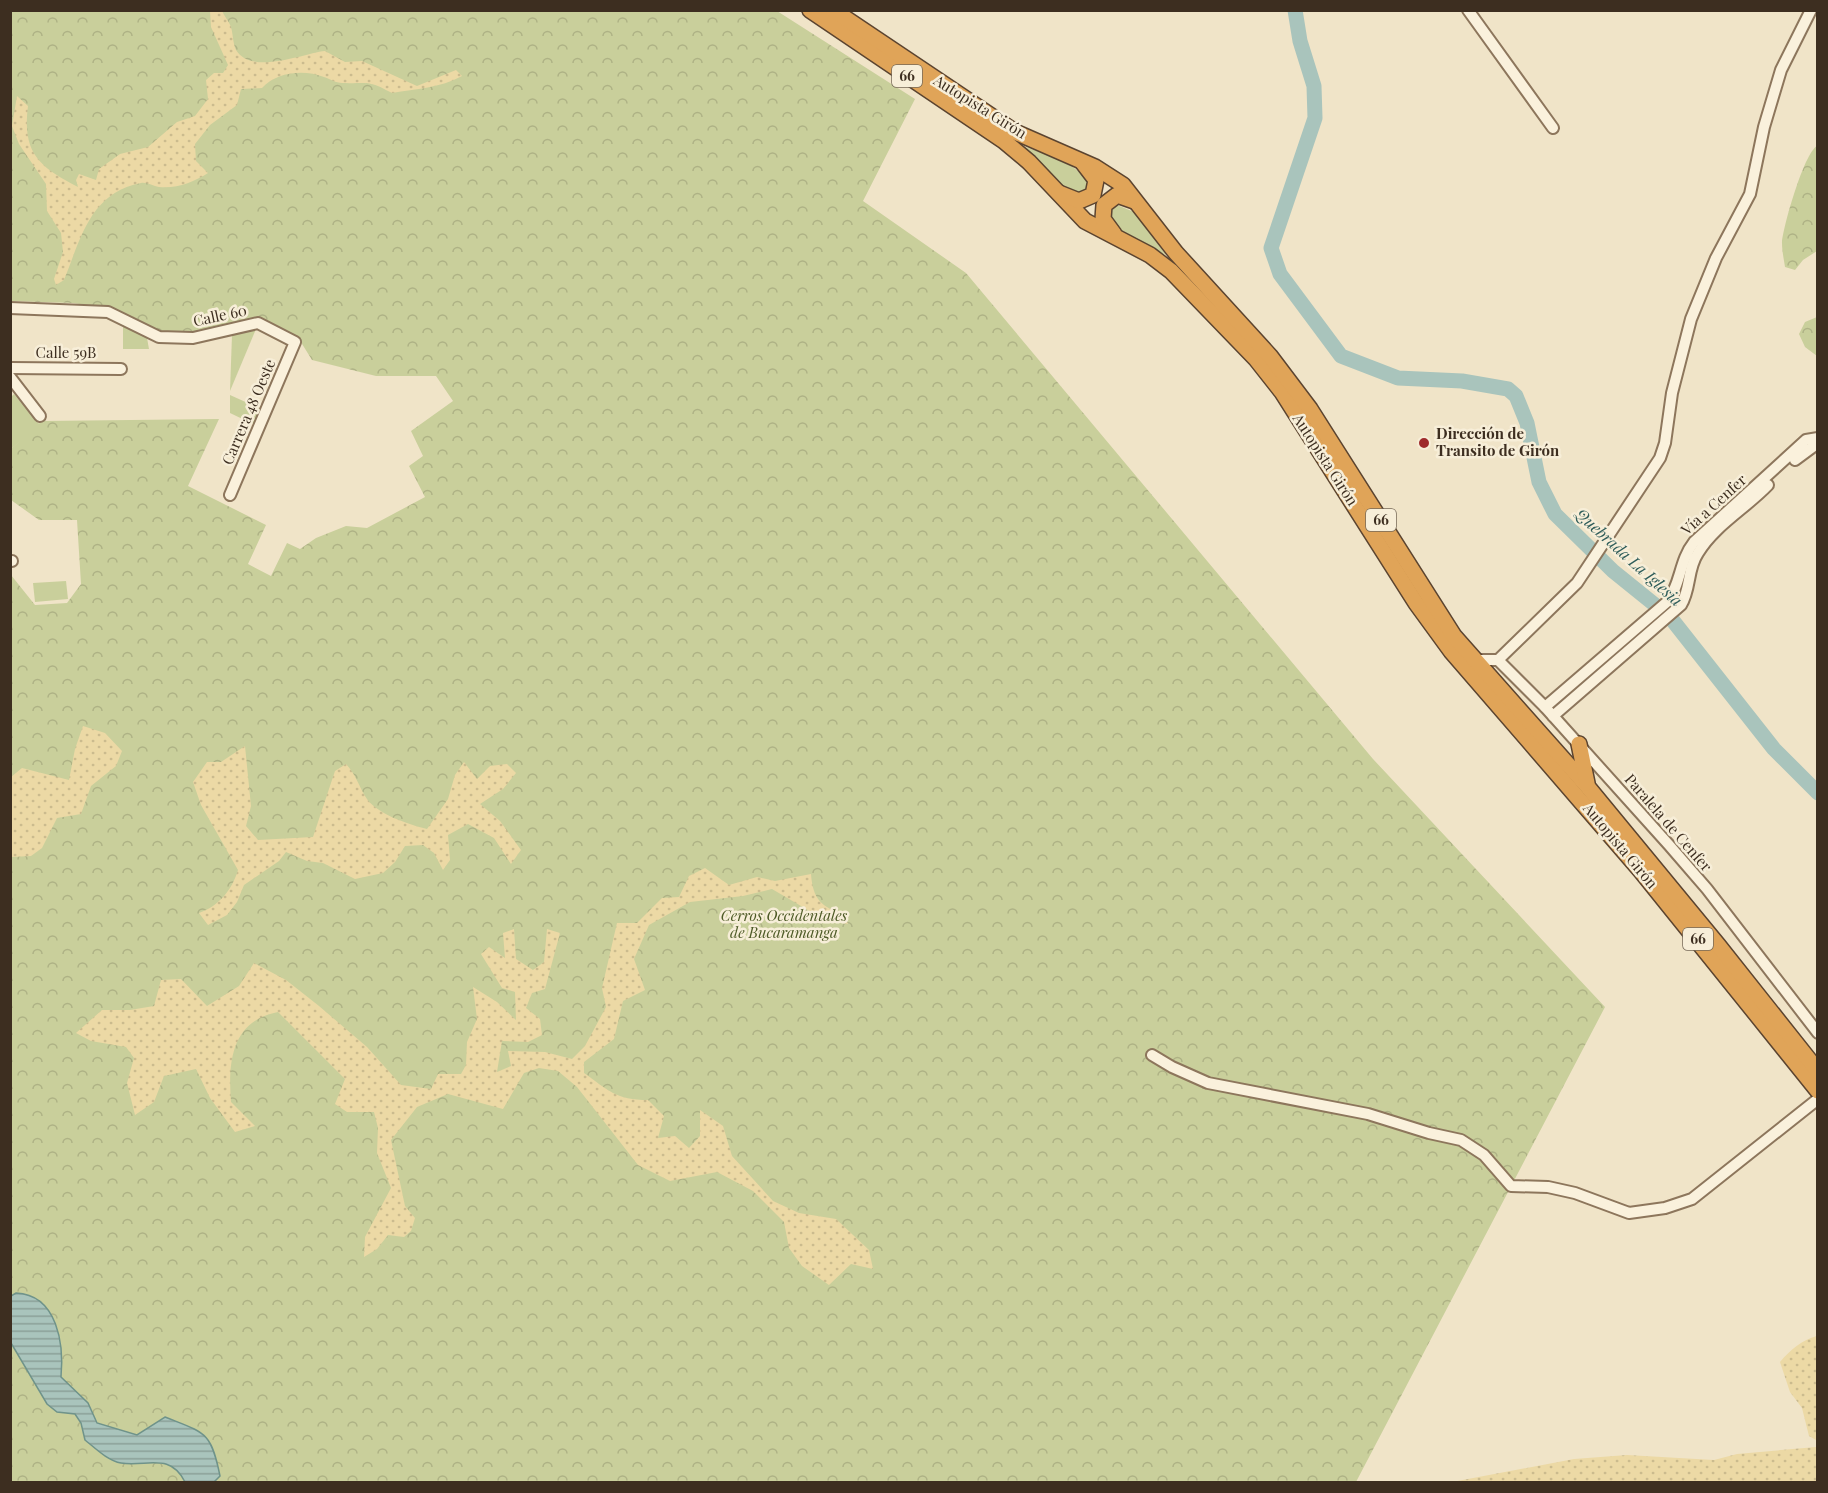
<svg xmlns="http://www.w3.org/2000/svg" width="1828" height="1493" viewBox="0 0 1828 1493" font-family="'Playfair Display',serif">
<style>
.forest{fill:url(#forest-crowns)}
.sand{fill:url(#sand-dots)}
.green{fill:#c9cf9b}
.water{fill:url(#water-rules);stroke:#6f938a;stroke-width:1.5}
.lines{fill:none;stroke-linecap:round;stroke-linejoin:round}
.river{stroke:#a9c4bc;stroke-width:15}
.minor-casing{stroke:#8d765c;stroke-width:14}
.highway-casing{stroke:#5b4430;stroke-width:18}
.minor{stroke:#faf1dc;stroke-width:10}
.highway{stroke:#e0a458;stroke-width:15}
.poi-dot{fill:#9e2a2b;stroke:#f7eed8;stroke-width:2}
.labels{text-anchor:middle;stroke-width:5;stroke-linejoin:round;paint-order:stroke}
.shield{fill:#f7eed8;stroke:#756857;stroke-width:1.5}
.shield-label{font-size:14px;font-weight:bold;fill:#3d2e20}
.street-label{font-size:15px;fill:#3d2e20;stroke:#f7eed8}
.poi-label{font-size:15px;font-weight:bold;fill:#3d2e20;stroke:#f7eed8;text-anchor:start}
.park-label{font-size:15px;font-style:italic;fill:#4d5a26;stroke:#f7eed8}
.water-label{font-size:16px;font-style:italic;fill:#2f5d5a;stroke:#f7eed8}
</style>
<defs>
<pattern id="forest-crowns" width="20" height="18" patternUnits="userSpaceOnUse" patternTransform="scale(1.5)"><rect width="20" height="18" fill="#c9cf9b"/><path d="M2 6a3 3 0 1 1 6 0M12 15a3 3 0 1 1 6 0" fill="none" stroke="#aeb285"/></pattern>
<pattern id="sand-dots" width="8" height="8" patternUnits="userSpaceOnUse" patternTransform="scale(1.5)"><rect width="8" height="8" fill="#ecd9a5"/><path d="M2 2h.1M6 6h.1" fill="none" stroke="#cbbb8e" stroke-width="1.8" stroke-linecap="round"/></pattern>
<pattern id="water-rules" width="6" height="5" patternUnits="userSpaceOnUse" patternTransform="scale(1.5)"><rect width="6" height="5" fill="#a9c4bc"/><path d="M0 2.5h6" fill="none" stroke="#8ba098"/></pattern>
</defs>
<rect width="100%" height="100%" fill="#f0e4c8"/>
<g class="forest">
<polygon points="11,11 777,11 915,99 863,201 966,273 1373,759 1605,1007 1356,1482 11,1482 11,575 35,605 67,603 81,584 77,520 39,520 11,500 11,449 42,421 219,419 188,486 266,525 248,564 271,576 287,543 300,549 316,538 346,526 367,528 425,497 409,466 423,456 411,431 453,401 436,376 376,376 312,360 299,339 257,317 192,333 156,331 119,310 73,303 11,301"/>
<path d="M 1817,146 L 1817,251 L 1803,260 L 1795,270 L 1785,267 C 1784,260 1782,251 1782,243 C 1783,227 1804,153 1817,146 Z"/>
<polygon points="1817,313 1818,356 1817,356 1805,347 1799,334 1805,322 1817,317"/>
</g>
<g class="sand">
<path d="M 210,11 L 222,11 C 224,16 229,21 231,27 C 233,34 233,44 236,50 C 252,76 304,53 325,51 L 345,62 L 362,61 L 417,86 L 456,70 L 462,76 C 440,88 416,89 392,93 C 367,79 367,84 342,83 C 336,83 330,79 324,77 C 304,69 276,72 262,88 L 241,89 L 237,105 L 210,125 L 195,144 L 196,161 L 208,173 C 194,182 176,189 159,187 C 153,186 147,182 141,183 C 90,193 81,238 64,280 L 56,285 L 54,279 L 63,252 L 61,233 L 47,211 L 46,184 L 19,144 L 12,126 L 17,96 L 28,106 C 22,153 39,167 78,187 L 76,180 L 79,174 L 96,180 L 99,169 L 120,154 L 148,147 L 177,122 L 195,116 L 208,99 L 206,80 L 214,73 L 223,73 L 228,65 L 211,27 Z"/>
<polygon points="83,726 105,733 122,751 116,766 91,786 81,814 57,818 42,848 31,856 11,857 11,777 22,768 69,780 75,749"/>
<path d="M 245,746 L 251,806 L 246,826 L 258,840 L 313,837 L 335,771 L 346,764 C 356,775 358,784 365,796 C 375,814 408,824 427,829 L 448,799 L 455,775 L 464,762 L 477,779 L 490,766 L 507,764 L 516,773 L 503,789 L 480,804 L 500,821 L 521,850 L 511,864 L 494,838 L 468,824 L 448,835 L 450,860 L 443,870 L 434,853 L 423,845 L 405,846 L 395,862 L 383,873 L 355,879 L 323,863 L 307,861 L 286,852 L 279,861 L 244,885 L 237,902 L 227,915 L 208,925 L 199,913 C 219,906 232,890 238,870 L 201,805 L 193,782 L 207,762 L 221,762 Z"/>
<path d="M 705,868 L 729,885 L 757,877 L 775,881 L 811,874 C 813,900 821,906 844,915 L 848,924 L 825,920 L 772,889 L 743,896 L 690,902 L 649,925 L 634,959 L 645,990 L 623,1001 L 614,1039 L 584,1062 L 584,1073 C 608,1090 616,1100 648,1100 L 664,1116 L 658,1138 L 675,1136 L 689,1148 L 700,1136 L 700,1110 L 723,1126 L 732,1156 L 773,1201 L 799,1213 L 836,1219 L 869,1250 L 873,1269 L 851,1264 L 829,1285 L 802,1266 L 789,1248 L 784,1222 L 753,1191 L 717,1172 L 670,1181 L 638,1165 L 577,1087 L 558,1071 L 539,1068 L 524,1073 L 503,1109 L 448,1094 L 417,1107 L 391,1140 L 405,1206 L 415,1218 L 411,1231 L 404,1237 L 388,1235 L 377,1249 L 364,1257 L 365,1237 L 391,1188 L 377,1153 L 378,1128 L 374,1112 L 347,1112 L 335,1104 L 345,1079 L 278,1012 C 231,1021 228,1062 231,1102 L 255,1126 L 235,1132 L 210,1098 L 196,1069 L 164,1076 L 154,1102 L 135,1115 L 127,1083 L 134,1058 L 126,1047 L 91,1041 L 76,1033 L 102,1010 L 130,1010 L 154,1006 L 161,980 L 181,979 L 207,1006 L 239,986 L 254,963 L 286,980 L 319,1006 L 367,1047 L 401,1085 L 431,1089 L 438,1074 L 461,1074 L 466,1065 L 467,1042 L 477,1019 L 473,987 L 497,1002 L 516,1020 L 515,992 L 502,988 L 481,954 L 489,947 L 505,958 L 503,933 L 514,929 L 516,959 L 533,970 L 544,962 L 547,929 L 560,933 L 545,989 L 532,993 L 526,1008 L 540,1019 L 542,1035 L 528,1042 L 502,1041 L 497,1072 L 511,1066 L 508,1051 L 545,1052 L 572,1059 L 585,1046 L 606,1007 L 602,988 L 617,923 L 637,923 L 662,898 L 679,897 L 689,876 Z"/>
<path d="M 1817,1336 L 1817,1482 L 1452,1482 L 1574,1459 L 1627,1455 L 1714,1460 L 1737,1454 L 1816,1447 L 1816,1440 L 1809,1436 L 1802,1408 L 1790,1392 L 1780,1362 C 1790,1350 1802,1340 1817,1336 Z"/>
</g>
<g class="green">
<path d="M 1023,146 C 1045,155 1083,162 1089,189 L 1079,193 L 1062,185 Z"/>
<polygon points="1117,205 1134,212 1166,255 1112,227 1108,213"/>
<polygon points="123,324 147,338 149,349 123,349"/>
<polygon points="256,329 230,391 232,335"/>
<polygon points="14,394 40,425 11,449 11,397"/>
<polygon points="230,395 261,409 255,425 230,413"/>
<polygon points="66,581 68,599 35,602 33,583"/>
</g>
<path class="water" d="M 16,1293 C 58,1295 64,1345 61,1377 L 88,1403 L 97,1423 L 137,1435 L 165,1417 C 205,1433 211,1431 220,1476 L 214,1482 L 185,1482 C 170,1452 147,1467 121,1463 C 108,1461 95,1448 85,1440 L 81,1423 L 75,1414 L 57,1412 L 47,1404 L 11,1343 L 11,1296 Z"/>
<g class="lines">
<polyline class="river" points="1295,10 1300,41 1314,86 1315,118 1271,248 1280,274 1341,356 1398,378 1462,381 1508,389 1516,396 1527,423 1539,482 1555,514 1613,571 1670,617 1774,749 1818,793"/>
<defs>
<g id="minor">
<polyline points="1468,10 1553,128"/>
<polyline points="10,308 108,312 159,337 193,338 258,323 295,342 230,495"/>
<polyline points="10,368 121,369"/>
<polyline points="10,377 40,416"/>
<polyline points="1795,460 1818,443"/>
<polyline points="10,561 12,561"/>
<polyline points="1476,660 1498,660 1545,707 1669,845 1707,889 1818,1033"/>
<polyline points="1498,660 1577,583 1660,458 1665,443 1672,393 1691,319 1716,258 1750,194 1764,127 1781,70 1811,10"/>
<path d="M 1545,707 L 1667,602 C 1681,585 1679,561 1694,542 L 1806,440 L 1818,438"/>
<path d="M 1553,716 L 1681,605 C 1691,589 1687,569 1698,553 C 1714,526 1746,508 1768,485"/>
<polyline points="1152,1055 1172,1067 1208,1083 1368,1114 1429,1133 1461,1140 1484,1155 1511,1186 1548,1187 1575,1193 1629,1213 1665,1208 1692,1199 1818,1099"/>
</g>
<g id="highway">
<polyline points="810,10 1004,141 1029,162 1085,221 1150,255 1171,271 1256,359 1282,392 1416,603 1451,651 1641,871 1818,1091"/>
<polyline points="833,10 1015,132 1095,167 1123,185 1176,253 1270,356 1310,409 1454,636 1587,786 1718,945 1818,1071"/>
<polyline points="1059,193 1079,201 1093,195 1096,180 1083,163"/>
<polyline points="1114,234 1103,219 1104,205 1117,195 1134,201"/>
<polyline points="1579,744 1587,783"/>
</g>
</defs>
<use href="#minor" class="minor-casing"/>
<use href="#highway" class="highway-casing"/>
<use href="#minor" class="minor"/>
<use href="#highway" class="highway"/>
</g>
<circle class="poi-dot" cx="1424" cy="443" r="6"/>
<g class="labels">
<g class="shield">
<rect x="892" y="65" width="30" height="22" rx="4.5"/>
<rect x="1366" y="509" width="30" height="22" rx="4.5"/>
<rect x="1683" y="928" width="30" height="22" rx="4.5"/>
</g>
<g class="shield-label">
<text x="907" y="81">66</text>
<text x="1381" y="525">66</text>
<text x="1698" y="944">66</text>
</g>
<g class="street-label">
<text transform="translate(980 107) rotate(32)" y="5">Autopista Girón</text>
<text transform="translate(220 316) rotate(-12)" y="5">Calle 60</text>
<text x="66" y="358">Calle 59B</text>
<text transform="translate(249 412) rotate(-67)" y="5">Carrera 48 Oeste</text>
<text transform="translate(1325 460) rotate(57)" y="5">Autopista Girón</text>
<text transform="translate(1714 505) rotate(-42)" y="5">Vía a Cenfer</text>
<text transform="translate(1668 823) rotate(49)" y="5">Paralela de Cenfer</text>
<text transform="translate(1620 846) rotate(50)" y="5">Autopista Girón</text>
</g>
<g class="poi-label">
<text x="1436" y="439">Dirección de<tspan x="1436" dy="17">Transito de Girón</tspan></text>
</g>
<g class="park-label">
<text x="784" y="921">Cerros Occidentales<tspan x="784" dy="17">de Bucaramanga</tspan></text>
</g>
<g class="water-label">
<text transform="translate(1629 557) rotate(42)" y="6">Quebrada La Iglesia</text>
</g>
</g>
<rect width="1828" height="1493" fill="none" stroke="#3d2e20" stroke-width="24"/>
</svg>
